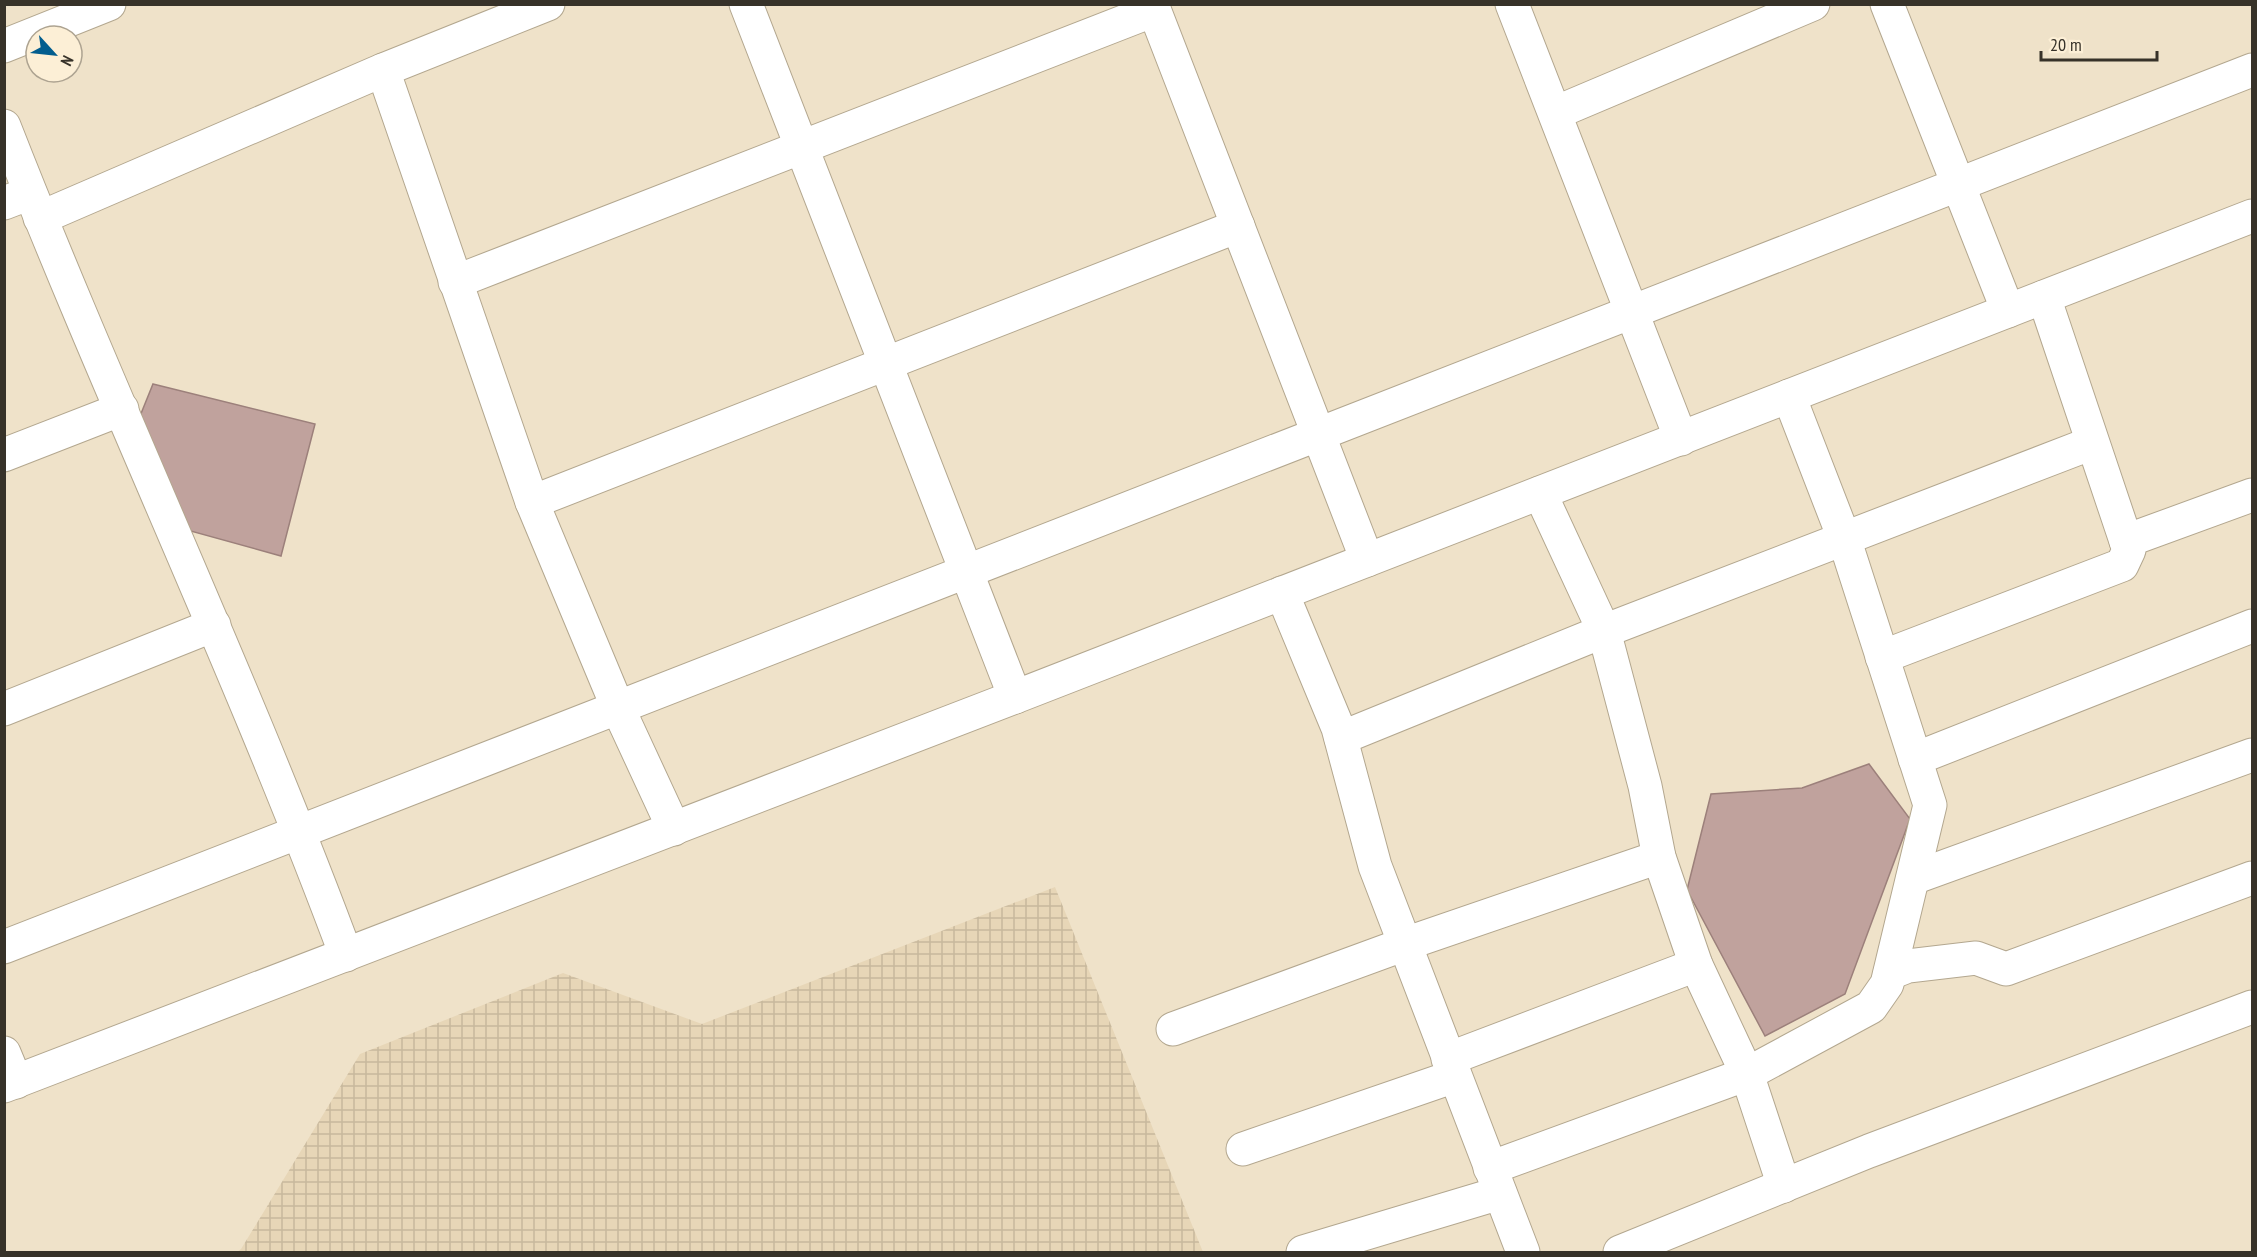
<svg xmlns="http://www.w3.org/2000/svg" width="2257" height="1257" viewBox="0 0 2257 1257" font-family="'PT Sans Narrow',sans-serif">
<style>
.industrial{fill:url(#industrial-grid)}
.building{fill:#c0a29d;stroke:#9c807b;stroke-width:1.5}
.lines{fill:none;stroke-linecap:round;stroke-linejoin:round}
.minor-casing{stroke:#b3a78f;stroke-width:35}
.tertiary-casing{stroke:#b3a78f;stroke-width:35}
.minor{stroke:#fff;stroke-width:33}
.tertiary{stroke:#fff;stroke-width:33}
</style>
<defs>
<pattern id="industrial-grid" width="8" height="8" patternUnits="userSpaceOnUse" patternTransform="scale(1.5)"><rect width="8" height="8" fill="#e7d6b7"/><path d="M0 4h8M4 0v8" fill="none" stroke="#c7b89d"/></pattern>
</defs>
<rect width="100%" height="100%" fill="#efe2c9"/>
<polygon class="industrial" points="1055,887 1203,1252 237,1252 241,1249 360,1054 563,973 702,1024"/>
<g class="building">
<polygon points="153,384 315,424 281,556 176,527 136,426"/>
<polygon points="1869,764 1910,819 1845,994 1765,1036 1687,890 1711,794 1802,788"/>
</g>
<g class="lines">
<defs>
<g id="minor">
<polyline points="746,4 1015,697"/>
<polyline points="1152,4 1367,560"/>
<polyline points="1512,4 1681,439"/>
<polyline points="1887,4 2008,311"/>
<polyline points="4,46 109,4"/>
<polyline points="383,70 532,502 618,708 674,829"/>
<polyline points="1555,113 1813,4"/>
<path d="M 4,126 C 113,405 242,675 346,955"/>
<polyline points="4,203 30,193"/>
<polyline points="40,218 383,70 548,4"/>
<polyline points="455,282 1154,10"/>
<polyline points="4,455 122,409"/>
<polyline points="1540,493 1604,631 1645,786 1659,857 1696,965 1747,1074 1784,1186"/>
<polyline points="532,502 1238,226"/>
<polyline points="2126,541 2252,495"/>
<polyline points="1282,593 1338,728 1375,866 1523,1252"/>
<polyline points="1882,657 2122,565 2129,550 2044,297"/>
<polyline points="4,709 214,625"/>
<polyline points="1341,738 1604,631 2092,443"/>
<polyline points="1915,759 2252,626"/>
<polyline points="1913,878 2252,755"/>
<polyline points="4,947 2252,70"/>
<polyline points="1890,973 1908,966 1976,958 2006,969 2252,878"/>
<polyline points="1173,1029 1405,944 1659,857"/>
<polyline points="4,1053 16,1082"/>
<polyline points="1448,1059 1696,965"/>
<polyline points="1243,1149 1455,1076"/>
<polyline points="1490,1168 1747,1074 1871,1007 1887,984 1930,805 1844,538 1789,396"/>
<polyline points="1303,1252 1500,1193"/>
<polyline points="1620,1252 1869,1151 2252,1007"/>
</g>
<polyline id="tertiary" points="4,1086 1015,697 2252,216"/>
</defs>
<use href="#minor" class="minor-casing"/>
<use href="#tertiary" class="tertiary-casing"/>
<use href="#minor" class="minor"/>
<use href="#tertiary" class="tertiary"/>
</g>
<rect width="2257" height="1257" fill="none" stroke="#373229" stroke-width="12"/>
<g transform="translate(54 54) rotate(117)"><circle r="28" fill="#fcefd6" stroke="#ada391" stroke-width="1.5"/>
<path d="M0-4.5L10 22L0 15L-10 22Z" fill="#025d8e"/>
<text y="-9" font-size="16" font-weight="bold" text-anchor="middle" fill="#373229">N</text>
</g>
<path d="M2041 51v9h116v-9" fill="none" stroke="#373229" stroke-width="3"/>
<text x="2050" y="51" font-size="18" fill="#373229" stroke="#fcefd6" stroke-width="4.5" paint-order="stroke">20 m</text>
</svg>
